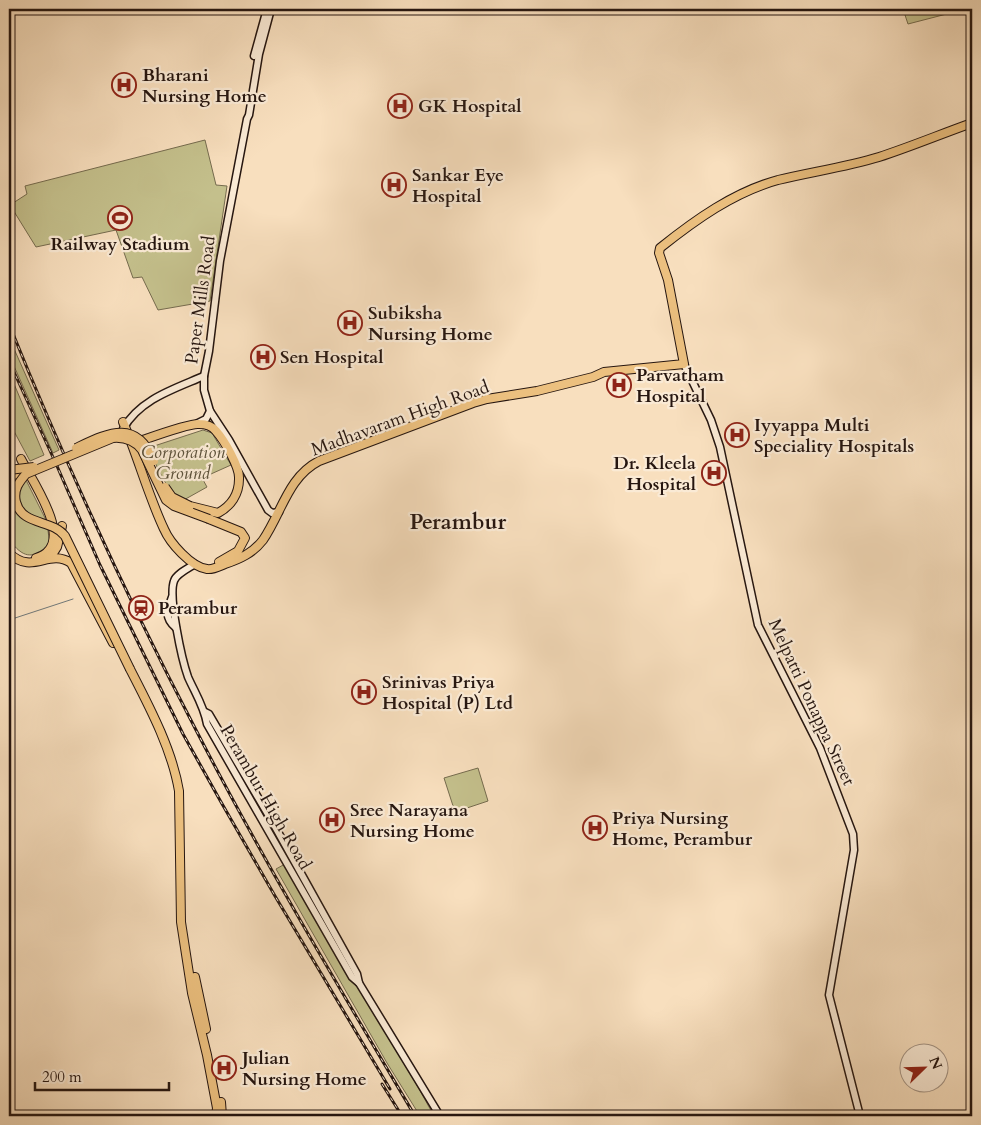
<svg xmlns="http://www.w3.org/2000/svg" width="981" height="1125" viewBox="0 0 981 1125" font-family="Cardo,serif">
<style>
.green{fill:#c4c08c;stroke:#756b4e}
.lines{fill:none;stroke-linecap:round;stroke-linejoin:round}
.stream{stroke:#717878;stroke-width:1}
.secondary-casing{stroke:#261610;stroke-width:9}
.primary-casing{stroke:#261610;stroke-width:10}
.secondary{stroke:#faead5;stroke-width:6}
.primary{stroke:#ecc07f;stroke-width:8}
.rail-casing{stroke:#261610;stroke-width:3}
.rail{stroke:#faead5;stroke-width:1;stroke-dasharray:4;stroke-linecap:butt}
.primary-bridge-casing{stroke:#261610;stroke-width:10;stroke-linecap:butt}
.primary-bridge{stroke:#ecc07f;stroke-width:8}
.labels{text-anchor:middle;stroke-width:4.5;stroke-linejoin:round;paint-order:stroke}
.poi-label{font-size:18px;font-weight:bold;fill:#261610;stroke:#faead5;text-anchor:start}
.street-label{font-size:18px;fill:#261610;stroke:#faead5}
.park-label{font-size:18px;font-style:italic;fill:#5d523b;stroke:#faead5}
.district-label{font-size:22px;font-weight:bold;fill:#261610;stroke:#faead5}
</style>
<rect width="100%" height="100%" fill="#f8dfbe"/>
<filter id="stains"><feTurbulence type="fractalNoise" baseFrequency=".004" numOctaves="4"/><feColorMatrix values="0 0 0 0 .2 0 0 0 0 .09 0 0 0 0 .02 0 0 0 .5 -.17"/></filter>
<radialGradient id="worn" r=".72"><stop offset=".6" stop-color="#630" stop-opacity="0"/><stop offset="1" stop-color="#630" stop-opacity=".3"/></radialGradient>
<g class="green">
<polygon points="903,9 966,9 908,24"/>
<polygon points="205,140 216,185 227,186 210,301 158,310 142,277 133,278 116,230 36,247 10,205 27,194 25,186"/>
<polygon points="11,342 59,450 53,453 9,355 9,343"/>
<polygon points="9,372 44,455 30,461 9,422"/>
<path d="M 203,430 L 212,433 L 231,465 L 202,478 L 207,487 L 182,501 C 164,488 158,467 148,448 Z"/>
<path d="M 24,476 L 47,522 L 50,547 C 30,559 24,558 9,540 L 9,478 Z"/>
<polygon points="478,768 488,801 455,812 444,778"/>
<polygon points="285,864 418,1087 434,1116 420,1116 387,1063 276,869"/>
</g>
<g class="lines">
<polyline class="stream" points="9,620 73,599"/>
<defs>
<g id="secondary">
<polyline points="271,9 259,54 249,115 247,119 220,261 209,351 204,376 204,390 210,411 229,440 268,510 272,513 279,512"/>
<polyline points="254,56 267,9"/>
<polyline points="684,364 711,420 720,447 758,625 820,748 853,834 854,850 829,995 860,1116"/>
<polyline points="198,423 206,419 210,411"/>
<path d="M 123,429 C 140,399 174,389 204,376"/>
<path d="M 195,564 C 189,568 176,574 174,581 C 168,597 182,660 188,677 C 195,693 204,706 207,724 L 352,977 L 359,983"/>
<path d="M 172,597 C 167,610 164,618 176,628"/>
<polyline points="205,712 209,714 273,823 357,974 359,983 440,1116"/>
</g>
<g id="primary">
<path d="M 123,422 C 138,457 148,495 164,529 C 170,543 191,567 207,569 C 213,570 220,566 225,564 C 240,559 253,553 263,540 C 282,512 288,477 319,461 L 473,403 L 487,399 L 537,391 L 593,377 L 604,372 L 684,364 L 668,280 L 659,253 L 660,248 C 695,220 734,192 778,180 C 811,172 846,167 879,157 C 910,147 941,134 972,123"/>
<path d="M 137,442 C 149,438 189,423 199,424 C 205,424 212,426 216,431 C 224,440 240,467 239,479 C 239,494 231,506 218,513 L 190,506"/>
<path d="M 21,459 C 32,481 79,546 36,558"/>
<polyline points="9,475 26,474"/>
<polyline points="209,519 241,532 245,538 238,551 219,562"/>
<path d="M 9,553 C 33,576 48,548 71,563 L 113,643"/>
<polyline points="52,555 57,547 62,526"/>
<path d="M 130,669 C 149,706 172,749 179,791 L 181,922 L 192,993 L 207,1055 L 217,1108 L 216,1116"/>
<polyline points="195,977 206,1029"/>
<polyline points="221,1102 222,1116"/>
</g>
</defs>
<use href="#secondary" class="secondary-casing"/>
<use href="#primary" class="primary-casing"/>
<use href="#secondary" class="secondary"/>
<use href="#primary" class="primary"/>
<defs>
<g id="rail">
<path d="M 9,324 C 65,462 127,598 196,730 C 264,862 340,989 415,1116"/>
<polyline points="9,361 57,466 100,565 183,734 221,802 275,896 390,1089"/>
<polyline points="382,1084 402,1116"/>
</g>
</defs>
<use href="#rail" class="rail-casing"/>
<use href="#rail" class="rail"/>
<defs>
<g id="primary-bridge">
<path d="M 76,448 C 108,433 136,418 154,461"/>
<polyline points="9,470 34,467"/>
<polyline points="165,487 172,497 190,506"/>
<path d="M 130,669 L 65,536 C 52,519 22,526 16,502 C 13,490 19,482 26,474 L 113,438 C 125,437 135,441 142,450 L 166,500 L 174,506 L 209,519"/>
</g>
</defs>
<use href="#primary-bridge" class="primary-bridge-casing"/>
<use href="#primary-bridge" class="primary-bridge"/>
</g>
<defs>
<symbol id="hospital-ring" viewBox="-11 -11 22 22"><circle r="9.5" fill="#faead5" stroke="#8f2418" stroke-width="1.5"/><path d="M-5-5h3v3.5h4V-5h3V5h-3V1.5h-4V5h-3Z" fill="#8f2418"/></symbol>
<symbol id="stadium-ring" viewBox="-11 -11 22 22"><circle r="9.5" fill="#faead5" stroke="#8f2418" stroke-width="1.5"/><path d="M0-5a6.5 5 0 1 0 0 10a6.5 5 0 1 0 0-10ZM-3.5-1.8h7v3.6h-7Z" fill="#8f2418"/></symbol>
<symbol id="station-ring" viewBox="-11 -11 22 22"><circle r="9.5" fill="#faead5" stroke="#8f2418" stroke-width="1.5"/><path d="M-3-6H3Q5-6 5-4V2Q5 4 3 4L4.5 6H3L1.5 4h-3L-3 6H-4.5L-3 4Q-5 4-5 2V-4Q-5-6-3-6ZM-3.5-4v3h7v-3ZM-3.5 1v1.5H-2V1ZM2 1v1.5H3.5V1Z" fill="#8f2418"/></symbol>
</defs>
<g fill-rule="evenodd">
<use href="#hospital-ring" x="110" y="71" width="28" height="28"/>
<use href="#hospital-ring" x="386" y="92" width="28" height="28"/>
<use href="#hospital-ring" x="380" y="171" width="28" height="28"/>
<use href="#stadium-ring" x="106" y="204" width="28" height="28"/>
<use href="#hospital-ring" x="336" y="309" width="28" height="28"/>
<use href="#hospital-ring" x="249" y="343" width="28" height="28"/>
<use href="#hospital-ring" x="605" y="371" width="28" height="28"/>
<use href="#hospital-ring" x="723" y="421" width="28" height="28"/>
<use href="#hospital-ring" x="700" y="459" width="28" height="28"/>
<use href="#station-ring" x="127" y="594" width="28" height="28"/>
<use href="#hospital-ring" x="350" y="678" width="28" height="28"/>
<use href="#hospital-ring" x="318" y="806" width="28" height="28"/>
<use href="#hospital-ring" x="581" y="814" width="28" height="28"/>
<use href="#hospital-ring" x="210" y="1054" width="28" height="28"/>
</g>
<g class="labels">
<g class="poi-label">
<text x="142" y="81">Bharani<tspan x="142" dy="21">Nursing Home</tspan></text>
<text x="418" y="112">GK Hospital</text>
<text x="412" y="181">Sankar Eye<tspan x="412" dy="21">Hospital</tspan></text>
<text x="120" y="250" text-anchor="middle">Railway Stadium</text>
<text x="368" y="319">Subiksha<tspan x="368" dy="21">Nursing Home</tspan></text>
<text x="280" y="363">Sen Hospital</text>
<text x="636" y="381">Parvatham<tspan x="636" dy="21">Hospital</tspan></text>
<text x="754" y="431">Iyyappa Multi<tspan x="754" dy="21">Speciality Hospitals</tspan></text>
<text x="696" y="469" text-anchor="end">Dr. Kleela<tspan x="696" dy="21">Hospital</tspan></text>
<text x="158" y="614">Perambur</text>
<text x="382" y="688">Srinivas Priya<tspan x="382" dy="21">Hospital (P) Ltd</tspan></text>
<text x="350" y="816">Sree Narayana<tspan x="350" dy="21">Nursing Home</tspan></text>
<text x="612" y="824">Priya Nursing<tspan x="612" dy="21">Home, Perambur</tspan></text>
<text x="242" y="1064">Julian<tspan x="242" dy="21">Nursing Home</tspan></text>
</g>
<g class="street-label">
<text transform="translate(200 300) rotate(-82)" y="6">Paper Mills Road</text>
<text transform="translate(400 418) rotate(-20)" y="6">Madhavaram High Road</text>
<text transform="translate(812 702) rotate(65)" y="6">Melpatti Ponappa Street</text>
<text transform="translate(266 797) rotate(60)" y="6">Perambur High Road</text>
</g>
<g class="park-label">
<text x="183" y="458">Corporation<tspan x="183" dy="21">Ground</tspan></text>
</g>
<g class="district-label">
<text x="458" y="529">Perambur</text>
</g>
</g>
<rect width="981" height="1125" fill="none" stroke="#f8dfbe" stroke-width="30"/>
<rect x="10" y="10" width="961" height="1105" fill="none" stroke="#261610" stroke-width="2.5"/>
<rect x="15" y="15" width="951" height="1095" fill="none" stroke="#261610"/>
<g transform="translate(924 1068) rotate(67)"><circle r="24" fill="#faead5" stroke="#a59586"/>
<path d="M0-4L9 19L0 12L-9 19Z" fill="#8f2418"/>
<text y="-8" font-size="14" font-weight="bold" text-anchor="middle" fill="#261610">N</text>
</g>
<path d="M35 1082v8h134v-8" fill="none" stroke="#261610" stroke-width="2.5"/>
<text x="42" y="1082" font-size="15" fill="#261610" stroke="#faead5" stroke-width="4" paint-order="stroke">200 m</text>
<rect width="100%" height="100%" filter="url(#stains)"/>
<rect width="100%" height="100%" fill="url(#worn)"/>
</svg>
